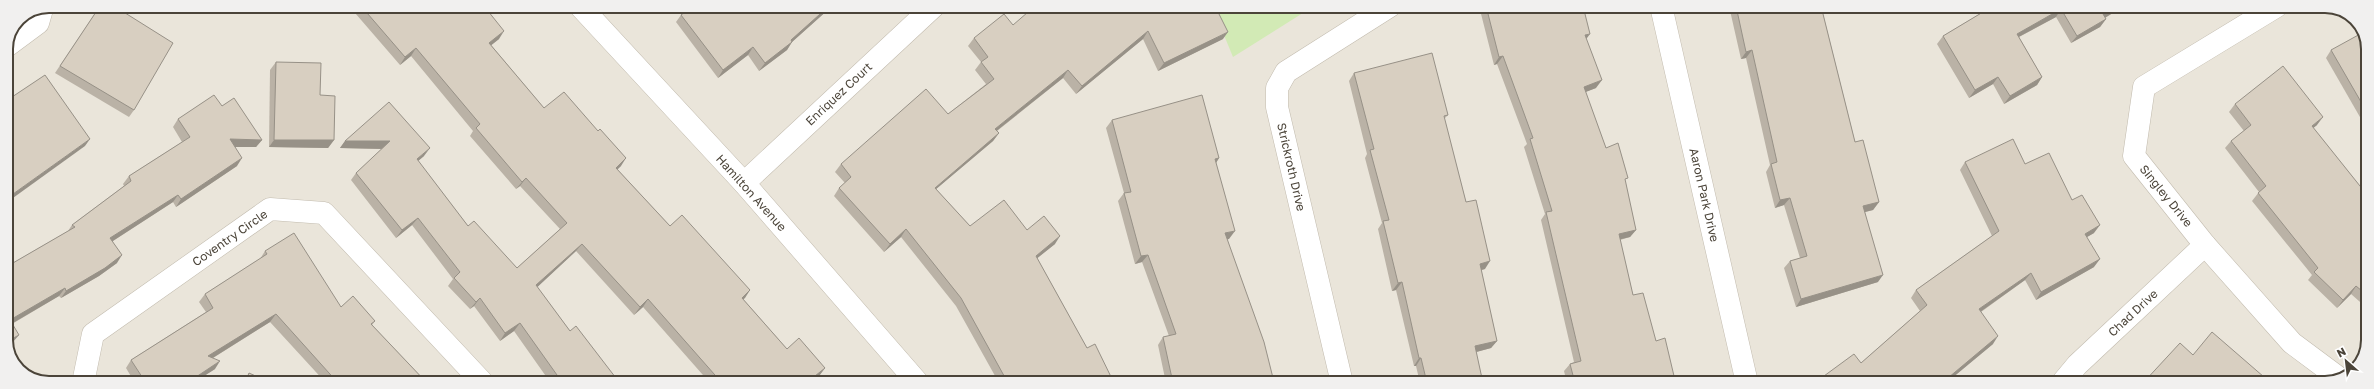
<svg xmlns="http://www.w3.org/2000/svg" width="2374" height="389" viewBox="0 0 2374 389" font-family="'Golos Text',sans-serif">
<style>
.residential{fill:#eae5da}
.green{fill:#d2eab5}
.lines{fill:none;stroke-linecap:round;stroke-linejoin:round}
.minor-casing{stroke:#c2bbae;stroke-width:23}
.minor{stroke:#fff;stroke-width:22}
.wall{fill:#bab2a6}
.shaded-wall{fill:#979187}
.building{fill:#d8cfc1;stroke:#979187}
.labels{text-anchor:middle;stroke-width:3.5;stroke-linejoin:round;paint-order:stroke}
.street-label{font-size:12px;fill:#4b4439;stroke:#fff}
.rim{fill:none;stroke:#4b4439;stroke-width:2}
</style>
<rect width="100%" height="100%" fill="#f6f3ec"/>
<polygon class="residential" points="49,6 2331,6 2355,19 2368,44 2368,346 2353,372 2325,383 43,383 19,370 6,345 6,49 19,19"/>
<polygon class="green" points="1212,6 1314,6 1233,57"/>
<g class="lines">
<defs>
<g id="minor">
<polyline points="580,6 744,183 918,383"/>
<polyline points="1661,6 1747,383"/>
<polyline points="2277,6 2144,87 2134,156 2205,245 2292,343 2339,378"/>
<polyline points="7,46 38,23 42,9"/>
<polyline points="744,183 934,6"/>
<polyline points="83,383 93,334 270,209 324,213 483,383"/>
<polyline points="1342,383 1277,107 1277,88 1286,72 1390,6"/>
<polyline points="2062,383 2077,365 2205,245"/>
</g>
</defs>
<use href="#minor" class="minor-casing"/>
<use href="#minor" class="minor"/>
</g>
<g class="wall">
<polygon points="100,6 134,110 129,117 55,73"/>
<polygon points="349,6 481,6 499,39 491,45 544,108 621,166 617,169 670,226 750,290 743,299 787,349 825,368 819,376 816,378 819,383 710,383 643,307 634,315 576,251 537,287 570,331 619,382 627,383 550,383 550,382 514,331 500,341 474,306 470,309 448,286 453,279 412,225 396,238 351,180 356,173 382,149 340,148 345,141 424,156 418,161 468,226 517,268 560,229 520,186 516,189 470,136 473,131 411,56 400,65"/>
<polygon points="1479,6 1583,6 1586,39 1596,88 1585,92 1606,148 1625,182 1636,230 1630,237 1620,240 1633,295 1656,341 1671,383 1567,383 1564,371 1570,364 1574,362 1541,220 1545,214 1524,147 1527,144 1497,64 1494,65"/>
<polygon points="1729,6 1821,6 1855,142 1879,202 1873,210 1865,212 1878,282 1796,307 1784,268 1790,261 1800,258 1784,205 1775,208 1766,172 1770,165 1746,58 1741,59"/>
<polygon points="1993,6 2124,6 2105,18 2106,19 2100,27 2071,43 2056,17 2019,37 2042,77 2037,85 2004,104 1993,84 1969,98 1937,44 1943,36"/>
<polygon points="830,8 792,42 787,50 759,71 748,55 718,78 676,22 681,15"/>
<polygon points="1065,10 1223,39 1158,71 1143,39 1076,94 1063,78 997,131 999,133 993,141 936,189 970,226 1027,230 1055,244 1037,258 1087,348 1114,383 999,383 956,306 901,237 884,252 834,196 839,188 845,183 835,172 841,164 948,114 986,84 975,70 981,62 968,46 974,38 1013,25"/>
<polygon points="2368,44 2368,131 2326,58 2331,50"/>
<polygon points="276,62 320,95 334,140 328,148 269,147 270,70"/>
<polygon points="1354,73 1448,115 1444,119 1466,202 1485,269 1481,270 1497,341 1491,348 1476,352 1483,383 1420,383 1416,366 1414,366 1396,290 1392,291 1378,229 1382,223 1365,158 1367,154 1349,81"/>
<polygon points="2235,104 2317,125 2313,128 2368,196 2368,309 2351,294 2337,308 2308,280 2312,275 2252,201 2259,192 2225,148 2231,141 2244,131 2229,112"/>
<polygon points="222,106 262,140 256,147 235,147 237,166 176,207 173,202 113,241 117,263 99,276 61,298 59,296 12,324 13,342 7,346 6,267 68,231 72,225 124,186 123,184 129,176 182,142 173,127 178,119"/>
<polygon points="1112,120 1219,158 1216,163 1229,239 1227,239 1270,383 1166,383 1158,345 1163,337 1169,336 1142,262 1135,264 1118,201 1124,193 1106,128"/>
<polygon points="1965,162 2025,164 2072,200 2094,233 2087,237 2094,267 2036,300 2025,280 1981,312 1993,344 1946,383 1820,383 1824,376 1861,363 1920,311 1911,298 1916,290 1992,236 1960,170"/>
<polygon points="265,251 341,307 375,321 372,325 427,383 326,383 270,322 213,358 215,369 193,383 135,383 126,368 131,360 206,312 199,302 205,294 260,259"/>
<polygon points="249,373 271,383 243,383"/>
</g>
<g class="shaded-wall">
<polygon points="829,6 832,6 830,8 792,42 787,50 759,71 765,63"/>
<polygon points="2116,6 2124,6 2098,22 2103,14"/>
<polygon points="2061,9 2056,17 2011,41 2017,34"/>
<polygon points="2106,19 2100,27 2071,43 2077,36"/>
<polygon points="504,31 499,39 484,51 489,43"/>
<polygon points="1148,31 1143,39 1076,94 1082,86"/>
<polygon points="1228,32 1223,39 1158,71 1164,63"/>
<polygon points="1590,34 1584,42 1585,35"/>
<polygon points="753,47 748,55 718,78 723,70"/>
<polygon points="416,48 411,56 400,65 405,57"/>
<polygon points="1752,50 1746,58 1741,59 1746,52"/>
<polygon points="1503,56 1497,64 1494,65 1499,57"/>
<polygon points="1068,70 1063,78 990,136 995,129"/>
<polygon points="1998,77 1993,84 1969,98 1975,90"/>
<polygon points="2042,77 2037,85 2004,104 2010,96"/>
<polygon points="1602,80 1596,88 1578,95 1584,87"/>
<polygon points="2323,117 2317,125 2306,134 2312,126"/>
<polygon points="999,133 993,141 929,195 935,188"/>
<polygon points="90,139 85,146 6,203 6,199"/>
<polygon points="230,139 262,140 256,147 224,147"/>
<polygon points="274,140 334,140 328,148 269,147"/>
<polygon points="345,141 390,141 385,149 340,148"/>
<polygon points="430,148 424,156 411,167 417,159"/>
<polygon points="242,158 237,166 176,207 181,199"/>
<polygon points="626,158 621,166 611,176 616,168"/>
<polygon points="1219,158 1214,166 1215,159"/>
<polygon points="526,178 520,186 516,189 522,182"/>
<polygon points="178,195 173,202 105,246 110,238"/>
<polygon points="1790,198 1784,205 1775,208 1780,200"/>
<polygon points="1879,202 1873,210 1857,214 1863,206"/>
<polygon points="418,218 412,225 396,238 402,230"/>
<polygon points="2100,225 2094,233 2080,241 2085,234"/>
<polygon points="906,229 901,237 884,252 890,244"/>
<polygon points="1636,230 1630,237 1613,241 1619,234"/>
<polygon points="1235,231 1229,239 1220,241 1225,233"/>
<polygon points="1060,236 1055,244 1030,264 1036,256"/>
<polygon points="582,244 576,251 531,293 536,285"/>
<polygon points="122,255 117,263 99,276 61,298 66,291"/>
<polygon points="1148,255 1142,262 1135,264 1141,256"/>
<polygon points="2100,259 2094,267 2036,300 2041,292"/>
<polygon points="1490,261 1485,269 1474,272 1480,264"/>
<polygon points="2031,273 2025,280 1973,317 1979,309"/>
<polygon points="1883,275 1878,282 1796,307 1801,299"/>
<polygon points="1402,282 1396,290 1392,291 1398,283"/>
<polygon points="2356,286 2351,294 2337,308 2343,300"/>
<polygon points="65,288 59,296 6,327 10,320"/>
<polygon points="750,290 745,298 736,306 742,298"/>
<polygon points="480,298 474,306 470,309 476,302"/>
<polygon points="648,299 643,307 634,315 640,307"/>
<polygon points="276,314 270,322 203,364 208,356"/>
<polygon points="520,323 514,331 500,341 505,333"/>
<polygon points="19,335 13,342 7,346 6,342"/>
<polygon points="1998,336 1993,344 1946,383 1942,383"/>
<polygon points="1497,341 1491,348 1469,354 1475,346"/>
<polygon points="1419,358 1421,358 1416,366 1414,366"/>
<polygon points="220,361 215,369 193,383 187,383"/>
<polygon points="825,368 819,376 811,383 815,376"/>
<polygon points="1674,376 1670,383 1669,378"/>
<polygon points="1273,378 1270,383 1264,383 1266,380"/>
</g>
<g class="building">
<polygon points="100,6 114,6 173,43 134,110 60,66"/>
<polygon points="361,6 481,6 482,8 484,6 504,31 489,43 544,108 564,92 598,131 600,129 626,158 616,168 670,226 682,215 750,290 742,298 787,349 799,338 825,368 815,376 819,383 722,383 648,299 640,307 582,244 536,285 570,331 576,326 619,382 623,378 627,383 556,383 553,378 557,375 520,323 505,333 480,298 476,302 454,278 460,272 418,218 402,230 356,173 390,141 345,141 389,102 430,148 417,159 468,226 474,221 517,268 567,223 526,178 522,182 476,128 480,124 416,48 405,57"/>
<polygon points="693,6 829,6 791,40 792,42 765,63 753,47 723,70 681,15"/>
<polygon points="1035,6 1062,6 1065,10 1069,6 1215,6 1228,32 1164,63 1148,31 1082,86 1068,70 995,129 999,133 935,188 970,226 1004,200 1027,230 1044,216 1060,236 1036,256 1087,348 1095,344 1114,383 1008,383 961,298 906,229 890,244 839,188 851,177 841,164 926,89 948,114 994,79 981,62 988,57 974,38 1004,14 1013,25"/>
<polygon points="1486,6 1583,6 1590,34 1585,35 1602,80 1584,87 1606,148 1618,143 1628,178 1625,179 1636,230 1619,234 1633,295 1643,293 1656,341 1665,338 1674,376 1669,378 1671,383 1575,383 1570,364 1581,361 1546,212 1552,211 1530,139 1533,138 1503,56 1499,57"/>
<polygon points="1736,6 1821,6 1855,142 1863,140 1879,202 1863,206 1883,275 1801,299 1790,261 1807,256 1790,198 1780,200 1771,164 1777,162 1752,50 1746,52"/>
<polygon points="1993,6 2116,6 2103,14 2106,19 2077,36 2061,9 2017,34 2042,77 2010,96 1998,77 1975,90 1943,36"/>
<polygon points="2362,33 2368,44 2368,114 2331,50"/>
<polygon points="1432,53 1448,115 1444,116 1466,202 1476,200 1490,261 1480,264 1497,341 1475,346 1483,383 1427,383 1421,358 1419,358 1402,282 1398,283 1383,221 1389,220 1370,150 1374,149 1354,73"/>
<polygon points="276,62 321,63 320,95 335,96 334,140 274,140"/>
<polygon points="2283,66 2323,117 2312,126 2368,196 2368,296 2356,286 2343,300 2314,272 2318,268 2258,193 2266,186 2231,141 2251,125 2235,104"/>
<polygon points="45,75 90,139 6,199 6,101"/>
<polygon points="214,95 222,106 234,98 262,140 230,139 242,158 181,199 178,195 110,238 122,255 105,268 66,291 65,288 10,320 19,335 6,342 6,267 75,227 72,225 131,181 129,176 190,137 178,119"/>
<polygon points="1202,95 1219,158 1215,159 1235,231 1225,233 1264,342 1273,378 1266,380 1267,383 1173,383 1163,337 1176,334 1148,255 1141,256 1124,193 1131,192 1112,120"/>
<polygon points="2013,139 2025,164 2049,153 2072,200 2082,195 2100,225 2085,234 2100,259 2041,292 2031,273 1979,309 1998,336 1942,383 1830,383 1824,376 1854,354 1861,363 1927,305 1916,290 1999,231 1965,162"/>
<polygon points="294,233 341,307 353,296 375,321 371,324 427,383 338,383 276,314 208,356 220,361 187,383 146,383 131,360 213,308 205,294 267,254 265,251"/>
<polygon points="2212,332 2264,377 2258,383 2143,383 2180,343 2193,355"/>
<polygon points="249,373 271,383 245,383"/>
</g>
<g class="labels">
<g class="street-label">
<text transform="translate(839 94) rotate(-43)" y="4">Enriquez Court</text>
<text transform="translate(1291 167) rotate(77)" y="4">Strickroth Drive</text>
<text transform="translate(751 193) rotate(48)" y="4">Hamilton Avenue</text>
<text transform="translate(1704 195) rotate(77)" y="4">Aaron Park Drive</text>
<text transform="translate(2166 196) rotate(51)" y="4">Singley Drive</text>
<text transform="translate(230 238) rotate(-35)" y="4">Coventry Circle</text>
<text transform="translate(2133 313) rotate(-43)" y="4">Chad Drive</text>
</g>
</g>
<path d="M0 0H2374V389H0ZM49 13H2325A36 36 0 0 1 2361 49V340A36 36 0 0 1 2325 376H49A36 36 0 0 1 13 340V49A36 36 0 0 1 49 13Z" fill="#f1f0ef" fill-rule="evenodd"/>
<path class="rim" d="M49 13H2325A36 36 0 0 1 2361 49V340A36 36 0 0 1 2325 376H49A36 36 0 0 1 13 340V49A36 36 0 0 1 49 13Z"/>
<g transform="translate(2346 361) rotate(332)" stroke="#ffffff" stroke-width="3" paint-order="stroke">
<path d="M0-3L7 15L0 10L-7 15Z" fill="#4b4439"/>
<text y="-6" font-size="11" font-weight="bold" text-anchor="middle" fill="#4b4439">N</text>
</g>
</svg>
